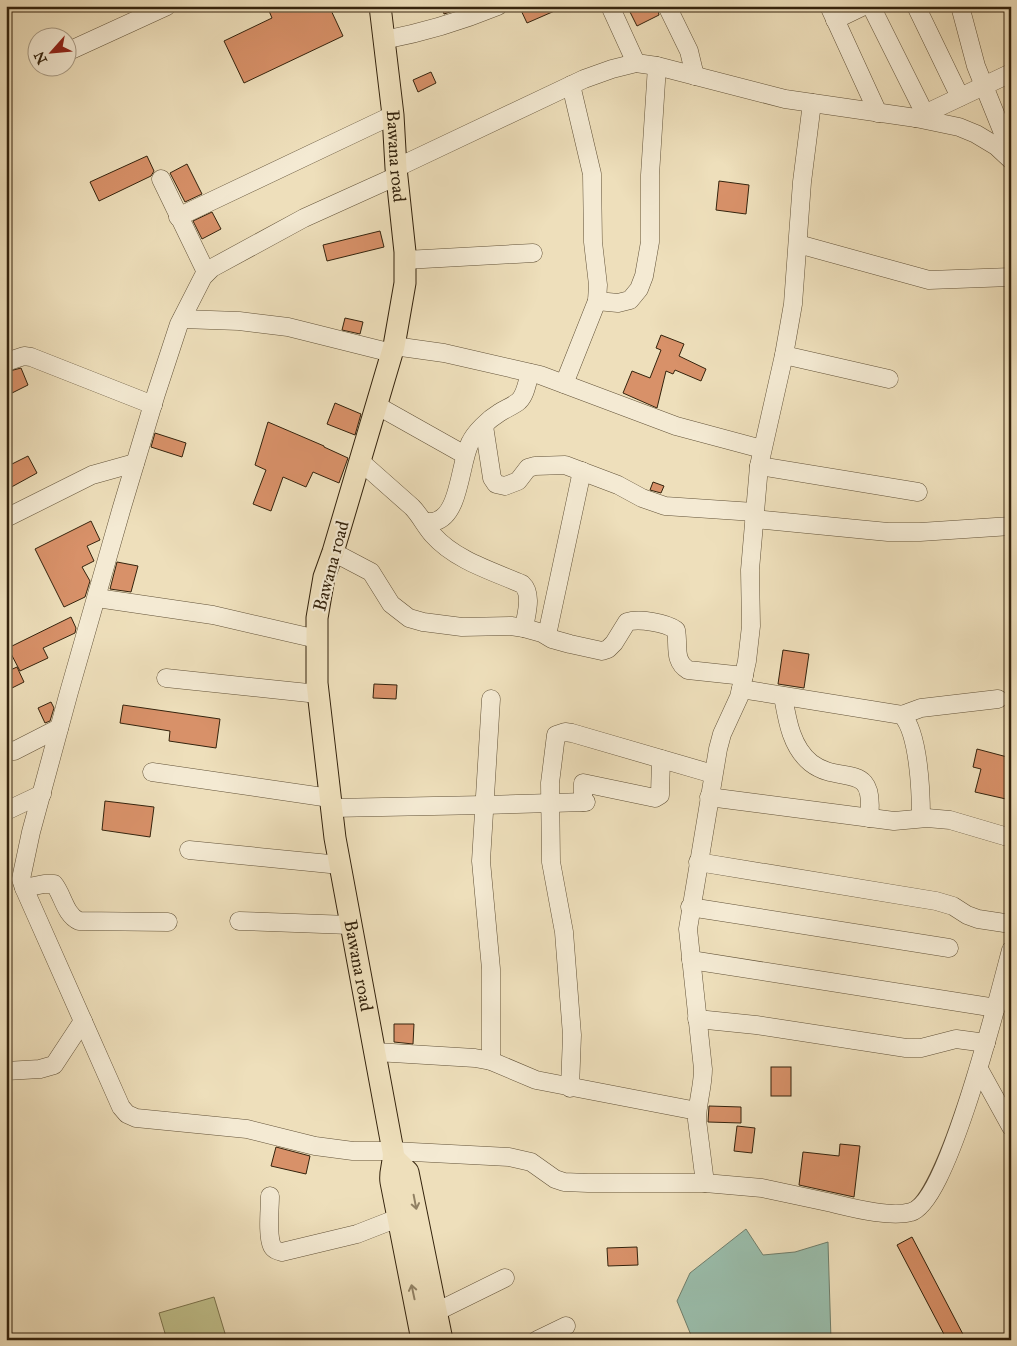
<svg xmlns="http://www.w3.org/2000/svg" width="1017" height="1346" viewBox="0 0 1017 1346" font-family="'IM FELL Great Primer',serif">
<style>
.green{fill:#c0c08b;stroke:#7a724c}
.water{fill:#9abdab;stroke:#717f6c}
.building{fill:#d89169;stroke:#34230d}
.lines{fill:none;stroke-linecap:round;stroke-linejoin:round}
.minor-casing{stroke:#625238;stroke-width:19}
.major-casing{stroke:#34230d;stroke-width:23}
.minor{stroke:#f4ead3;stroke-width:18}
.major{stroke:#eedfbb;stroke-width:21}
.oneway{stroke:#918164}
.labels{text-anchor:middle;stroke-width:4.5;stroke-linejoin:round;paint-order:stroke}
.street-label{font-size:18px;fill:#34230d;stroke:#f4ead3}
</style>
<rect width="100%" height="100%" fill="#eedfbb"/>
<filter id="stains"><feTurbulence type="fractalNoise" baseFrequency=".004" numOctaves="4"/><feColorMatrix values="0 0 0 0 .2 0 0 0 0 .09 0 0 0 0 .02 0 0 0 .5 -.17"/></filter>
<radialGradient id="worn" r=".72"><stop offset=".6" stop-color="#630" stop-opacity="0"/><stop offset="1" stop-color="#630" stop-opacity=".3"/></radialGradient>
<polygon class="green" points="214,1297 227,1340 167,1340 159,1313"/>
<polygon class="water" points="746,1229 763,1255 795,1252 828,1242 831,1340 693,1340 677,1301 690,1273"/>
<g class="building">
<polygon points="267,6 329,6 343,36 244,83 224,41 272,18"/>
<polygon points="442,6 468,6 444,14"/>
<polygon points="519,6 566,6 527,23"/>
<polygon points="627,6 657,6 659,15 637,26"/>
<polygon points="431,72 436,83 418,92 413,80"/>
<polygon points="147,156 154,171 151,176 99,201 90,182"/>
<polygon points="187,164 202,194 185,202 170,173"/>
<polygon points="719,181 749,185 746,214 716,210"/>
<polygon points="212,212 221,229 202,239 193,221"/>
<polygon points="380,231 384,247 327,261 323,245"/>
<polygon points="345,318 363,322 360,334 342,330"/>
<polygon points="661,335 684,344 679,356 706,369 701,381 675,370 673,374 666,371 657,408 623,393 632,371 650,378 661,350 656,348"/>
<polygon points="21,368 28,385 6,396 6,372"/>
<polygon points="335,403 361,414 355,435 327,424"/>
<polygon points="268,422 324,446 324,447 348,458 339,483 313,472 306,487 283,477 271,511 253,504 266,470 255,465"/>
<polygon points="155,433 186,443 182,457 151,447"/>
<polygon points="28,456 37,473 6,490 6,467"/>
<polygon points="653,482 664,486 661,493 650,490"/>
<polygon points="91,521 100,540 87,546 94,561 82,567 90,581 85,597 64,607 35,549"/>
<polygon points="117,562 138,566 131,592 110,589"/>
<polygon points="71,617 76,628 75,633 43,648 48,658 20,671 8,648"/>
<polygon points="783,650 809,654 804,688 778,684"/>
<polygon points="17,667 24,682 6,691 6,672"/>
<polygon points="374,684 397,685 396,699 373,698"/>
<polygon points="51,702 54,708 50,721 45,723 38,708"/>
<polygon points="123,705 220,719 216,748 169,741 170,731 120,723"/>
<polygon points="977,749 1011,758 1011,776 1006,799 975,792 981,769 973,767"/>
<polygon points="105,801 154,807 150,837 102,830"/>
<polygon points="394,1024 414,1024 413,1044 394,1042"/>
<rect x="771" y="1067" width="20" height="29"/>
<polygon points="709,1106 741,1107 741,1123 708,1122"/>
<polygon points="737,1126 755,1128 752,1153 734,1151"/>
<polygon points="840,1144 860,1146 854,1197 799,1185 803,1152 839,1156"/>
<polygon points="276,1147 310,1156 306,1174 271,1166"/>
<polygon points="912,1237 966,1340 947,1340 897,1245"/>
<polygon points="637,1247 638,1265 608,1266 607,1248"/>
</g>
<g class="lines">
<defs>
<g id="minor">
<polyline points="610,6 636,63"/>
<polyline points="667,6 689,51 695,76"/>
<polyline points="829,6 878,113"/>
<polyline points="871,6 925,114"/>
<polyline points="916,6 960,97"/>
<polyline points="960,6 976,66 1011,153"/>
<polyline points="835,20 864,6"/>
<path d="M 384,40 C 426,32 459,22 498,6"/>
<polyline points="71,50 167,6"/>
<polyline points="916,118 1011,73"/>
<polyline points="396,168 584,79 612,69 636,63 657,66 785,99 916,118 959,127 976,134 996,146 1011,160"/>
<path d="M 397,176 L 304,218 L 212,268 L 203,277 L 179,324 L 156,394 L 122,507 L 69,692 L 31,832 L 21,879 L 24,888 L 121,1107 L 127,1114 L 136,1118 L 247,1129 L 315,1146 L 353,1151 L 393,1151 L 509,1157 L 531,1162 L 555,1179 L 564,1182 L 588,1183 L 705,1183 L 762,1188 C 786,1193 809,1198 832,1203 C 853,1208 891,1218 911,1212 C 948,1202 1000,991 1011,950"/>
<polyline points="161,179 206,272"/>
<polyline points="178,217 393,115"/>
<polyline points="798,244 929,280 1011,277"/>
<polyline points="405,260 533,253"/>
<polyline points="597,301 618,303 630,300 639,289 644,276 650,242 650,175 657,66"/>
<polyline points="182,319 239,321 288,327 392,353"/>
<polyline points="394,346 444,353 540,375 676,426 762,449"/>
<polyline points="784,355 889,379"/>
<polyline points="6,362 24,356 31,357 153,405"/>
<polyline points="564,384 597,301 598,285 593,242 592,174 571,85"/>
<polyline points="376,405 465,455"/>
<polyline points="484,426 492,478 496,484 505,486 518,481 528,468 535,466 565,465 618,485 642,498 665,506 754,512"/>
<path d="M 360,461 L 412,507 C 420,515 425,526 433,535 C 455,560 492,571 522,584 C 533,594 526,615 524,628"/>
<polyline points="759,466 918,492"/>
<polyline points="6,518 92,475 135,463"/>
<polyline points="754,519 888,532 920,532 1011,526"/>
<path d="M 424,522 C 428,522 433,522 436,521 C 460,514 460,462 470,443 C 475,432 489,419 499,413 C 505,409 513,406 519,401 C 526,394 527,382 530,373"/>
<path d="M 333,552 L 371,572 L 391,604 L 409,618 L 423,622 L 462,627 L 511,626 L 524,628 L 542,633 L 552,639 L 570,644 L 602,651 L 608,649 L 614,643 L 627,622 C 639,618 666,623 676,630 C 679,645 673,661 688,670 L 744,676"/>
<polyline points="97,598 213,615 317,639"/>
<polyline points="547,635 582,471"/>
<polyline points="166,678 318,694"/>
<path d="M 741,689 L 902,715 C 919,733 921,793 921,818"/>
<path d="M 783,696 C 787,719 791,747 811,763 C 841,786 876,759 869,818"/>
<polyline points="491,699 481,861 491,969 491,1061"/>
<polyline points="902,715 921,708 998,699"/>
<polyline points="6,749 14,751 59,728"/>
<polyline points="152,772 330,798"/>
<polyline points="709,797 894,821 927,818 950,820 1011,838"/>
<polyline points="583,802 583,783 655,798 660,795 661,759"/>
<polyline points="332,808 484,805 586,802"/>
<polyline points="6,811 42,794"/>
<polyline points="189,850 340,865"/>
<polyline points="698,862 936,901 953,906 967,915 978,919 1011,924"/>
<path d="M 24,888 L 44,884 L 54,884 C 63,895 65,915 79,921 L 168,922"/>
<polyline points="690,907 949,948"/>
<polyline points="239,921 350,925"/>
<polyline points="691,960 996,1008"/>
<polyline points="697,1019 756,1025 906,1048 921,1048 956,1039 986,1043"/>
<polyline points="376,1052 475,1058 491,1061 536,1080 697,1111"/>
<polyline points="979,1069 1011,1127"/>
<polyline points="6,1071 40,1069 54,1065 83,1021"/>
<polyline points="570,1088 572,1035 564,932 551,862 550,783 556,735 565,732 572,733 713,774"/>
<path d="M 705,1183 L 697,1120 C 697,1103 703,1087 703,1069 L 688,929 L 718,749 L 722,734 L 739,697 L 747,661 L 751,626 L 750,570 L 759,466 L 784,355 L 793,304 L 802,182 L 812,103"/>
<path d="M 270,1196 C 270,1208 267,1235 272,1246 C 274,1250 278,1251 282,1252 L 357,1234 L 398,1218"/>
<polyline points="436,1312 505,1278"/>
<polyline points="537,1340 566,1326"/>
</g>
<g id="major">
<path id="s1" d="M 380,6 L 393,115 L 396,168 L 405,252 L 405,283 L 394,346 L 333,552 L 324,577 L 317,618 L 317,683 L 335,838 L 393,1151 C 395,1162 389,1171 391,1182 L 422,1340"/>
<polyline points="395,1159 408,1172 442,1340"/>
</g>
</defs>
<use href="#minor" class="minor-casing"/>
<use href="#major" class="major-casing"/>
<use href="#minor" class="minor"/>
<use href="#major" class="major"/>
</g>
<defs><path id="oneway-shaft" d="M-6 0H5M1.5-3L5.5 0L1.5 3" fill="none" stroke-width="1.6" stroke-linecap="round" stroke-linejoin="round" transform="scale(1.25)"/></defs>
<g class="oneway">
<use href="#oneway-shaft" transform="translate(415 1202) rotate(79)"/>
<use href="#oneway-shaft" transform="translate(413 1292) rotate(-102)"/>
</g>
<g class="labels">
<g class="street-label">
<text dy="6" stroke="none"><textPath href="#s1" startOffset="151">Bawana road</textPath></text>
<text transform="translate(331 566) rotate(-75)" y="6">Bawana road</text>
<text dy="6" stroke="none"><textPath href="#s1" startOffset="976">Bawana road</textPath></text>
</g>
</g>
<rect width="1017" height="1346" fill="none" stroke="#eedfbb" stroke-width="25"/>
<rect x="8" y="8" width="1002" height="1331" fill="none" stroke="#34230d" stroke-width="2.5"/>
<rect x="12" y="12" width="992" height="1321" fill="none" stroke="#34230d"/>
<g transform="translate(52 52) rotate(243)"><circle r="24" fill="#f4ead3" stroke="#a79a84"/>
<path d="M0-4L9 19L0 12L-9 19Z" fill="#8f2418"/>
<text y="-8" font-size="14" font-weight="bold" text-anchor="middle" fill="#34230d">N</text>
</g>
<rect width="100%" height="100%" filter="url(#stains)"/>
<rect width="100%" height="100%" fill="url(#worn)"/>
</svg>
